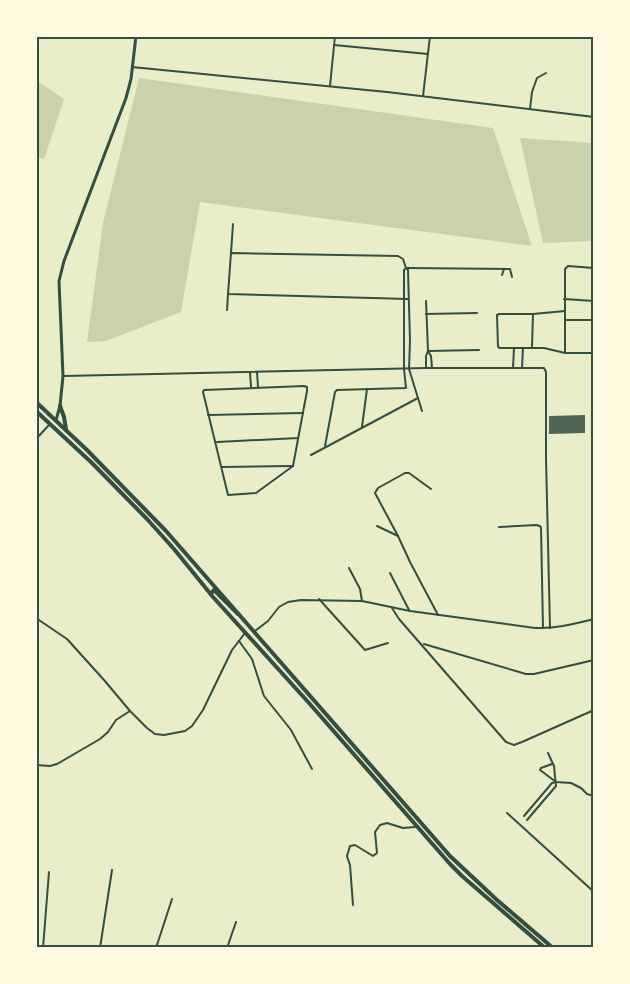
<svg xmlns="http://www.w3.org/2000/svg" width="630" height="984" viewBox="0 0 630 984" font-family="Poppins,sans-serif">
<style>
.green{fill:#cad2ad}
.building{fill:#4f6655}
.lines{fill:none;stroke-linecap:round;stroke-linejoin:round}
.minor{stroke:#344e41;stroke-width:2}
.secondary{stroke:#344e41;stroke-width:3}
.trunk{stroke:#344e41;stroke-width:4}
.neatline{fill:none;stroke:#344e41;stroke-width:2}
</style>
<rect width="100%" height="100%" fill="#e9edc9"/>
<g class="green">
<polygon points="139,78 493,128 532,246 200,202 181,312 106,341 87,342 103,223"/>
<polygon points="36,80 64,99 44,159 36,157"/>
<polygon points="520,138 594,143 594,241 543,243"/>
</g>
<polygon class="building" points="585,415 585,433 549,434 549,416"/>
<g class="lines">
<g class="minor">
<polyline points="334,45 428,54"/>
<polyline points="132,67 387,92 594,117"/>
<polyline points="330,86 335,36"/>
<polyline points="423,96 430,36"/>
<polyline points="530,109 532,92 537,78 546,73"/>
<polyline points="231,253 233,224"/>
<polyline points="406,268 510,269 512,277"/>
<polyline points="502,275 504,269"/>
<polyline points="408,299 228,294 231,253 398,256 403,259 406,268 408,270 410,341 409,369 422,411"/>
<polyline points="564,299 594,301"/>
<polyline points="426,301 428,351 426,356 426,367"/>
<polyline points="227,310 228,294"/>
<polyline points="565,311 533,314 499,314 497,315 498,347 500,348 544,348 565,353 594,353"/>
<polyline points="426,314 477,313"/>
<polyline points="565,320 594,320"/>
<polyline points="532,347 533,314"/>
<polyline points="428,351 479,350"/>
<polyline points="428,351 431,356 432,368"/>
<polyline points="565,353 565,269 568,266 594,268"/>
<polyline points="513,368 514,348"/>
<polyline points="522,368 523,348"/>
<polyline points="250,372 251,387"/>
<polyline points="257,372 258,387"/>
<polyline points="64,376 426,368 544,368 546,372 546,458 550,628"/>
<polygon points="304,386 307,387 307,391 293,466 256,493 228,495 203,392 204,390"/>
<polyline points="208,415 303,413"/>
<polyline points="362,427 367,389"/>
<polyline points="36,439 50,424"/>
<polyline points="217,442 298,438"/>
<polyline points="325,446 335,392 337,390 406,388 404,369 404,270 406,268"/>
<polyline points="311,455 418,398"/>
<polyline points="222,467 293,466"/>
<polyline points="377,526 398,536 410,562 438,615"/>
<polyline points="499,527 536,525 540,526 541,528 543,628"/>
<polyline points="398,536 375,493 378,488 405,473 409,473 431,489"/>
<polyline points="349,568 360,589 362,601"/>
<polyline points="390,573 409,610"/>
<polyline points="319,599 365,650 388,643"/>
<polyline points="392,608 399,619 506,742 514,745 522,742 594,710"/>
<polyline points="36,618 67,639 104,680 130,711 147,728 155,734 164,735 185,731 192,726 203,710 232,650 245,633"/>
<path d="M 255,631 L 268,621 L 279,607 L 288,602 L 301,600 L 362,601 L 410,611 L 535,628 C 556,629 574,624 594,619"/>
<polyline points="239,641 252,659 264,696 291,730 312,769"/>
<polyline points="424,644 526,674 534,674 594,660"/>
<polyline points="552,764 541,768 540,770 556,782 571,783 581,788 587,794 594,796"/>
<polyline points="36,765 50,766 57,764 100,739 108,732 116,720 130,711"/>
<polyline points="507,813 594,892"/>
<polyline points="524,816 552,783 556,782"/>
<polyline points="527,820 556,786 554,766 548,753"/>
<polyline points="353,905 350,865 347,856 350,846 355,845 373,856 377,853 375,832 380,825 387,823 403,828 415,827"/>
<polyline points="43,948 49,872"/>
<polyline points="100,948 112,870"/>
<polyline points="156,948 172,899"/>
<polyline points="227,948 236,922"/>
<polyline points="308,948 309,946"/>
</g>
<polyline class="secondary" points="56,420 60,406 63,376 59,281 64,261 126,98 131,79 136,36"/>
<g class="trunk">
<polyline points="36,402 87,450 166,531 450,856 497,900 553,948"/>
<polyline points="60,406 64,417 66,429"/>
<polyline points="36,411 92,463 147,519 174,549 213,597 309,703 450,864 462,876 545,948"/>
<polyline points="211,594 214,590 238,614"/>
</g>
</g>
<rect width="630" height="984" fill="none" stroke="#fefae0" stroke-width="75"/>
<rect x="38" y="38" width="554" height="908" class="neatline"/>
</svg>
